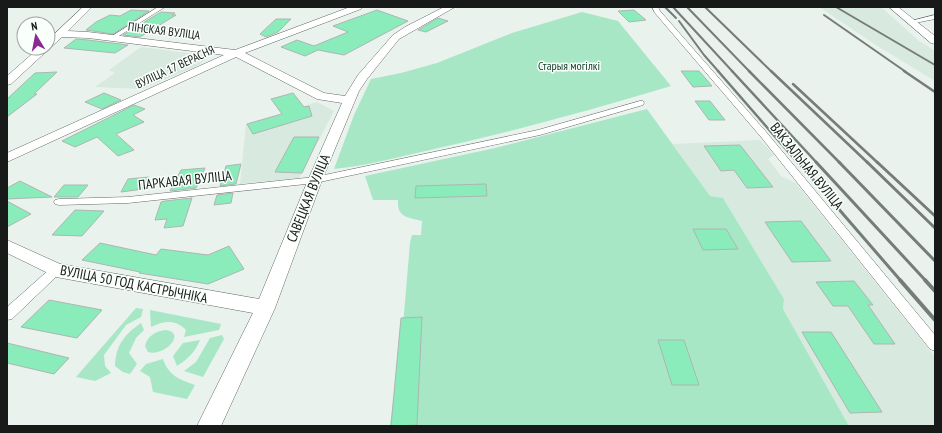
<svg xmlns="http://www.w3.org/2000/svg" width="942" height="433" viewBox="0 0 942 433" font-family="'PT Sans Narrow',sans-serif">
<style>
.built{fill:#d8e9df}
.green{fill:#a7e7c5}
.building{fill:#8aecbb;stroke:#adb6b1}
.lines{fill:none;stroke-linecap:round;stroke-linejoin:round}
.street-casing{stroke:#636b66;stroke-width:1}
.secondary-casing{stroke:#636b66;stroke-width:1}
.street{fill:#fff;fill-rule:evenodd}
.secondary{fill:#fff;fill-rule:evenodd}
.rail-far3{stroke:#767c79;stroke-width:2}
.rail-far2{stroke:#767c79;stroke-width:2.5}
.rail-far1{stroke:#767c79;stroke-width:3}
.rail{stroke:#767c79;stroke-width:4}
.labels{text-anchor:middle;stroke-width:3;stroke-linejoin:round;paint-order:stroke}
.far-street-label{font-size:12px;fill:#171a19;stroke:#f9fffb}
.far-park-label{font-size:12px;fill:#0f3a27;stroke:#f9fffb}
.street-label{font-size:14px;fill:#171a19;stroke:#f9fffb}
</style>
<rect width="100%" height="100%" fill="#e9f2ed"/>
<g class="built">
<polygon points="819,7 881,7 919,41 935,51 935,81 876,45"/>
<polygon points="141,47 210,56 197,66 142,89 95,87 115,73 109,70"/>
<polygon points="317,102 334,111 299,178 240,184 246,124"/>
<polygon points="760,140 774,155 768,159 781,176 796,183 935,357 935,426 849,426 783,309 784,299 723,198 710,197 673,144"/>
</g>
<g class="green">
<path d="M 582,12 L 618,21 L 671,86 C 591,110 511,132 430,150 C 398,157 366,166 334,169 L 354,115 L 371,79 L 401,73 L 437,63 L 512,33 Z"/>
<path d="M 647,109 L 710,196 L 723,198 L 784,299 L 783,309 L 849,426 L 390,426 L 404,314 L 410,243 L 412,235 L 421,235 L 422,221 C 408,217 397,218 398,200 L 373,200 L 365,176 L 495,148 Z"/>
<polygon points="136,308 143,309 141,317 126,325 104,355 105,366 111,373 95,381 76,377"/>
<path d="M 150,311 L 150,310 L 221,324 L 219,330 L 184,337 L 186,330 C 175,319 164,321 151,327 Z"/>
<path d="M 141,323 L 144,330 L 136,338 L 129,353 L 137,364 L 130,374 L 123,372 L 115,366 C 116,345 124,335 141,323 Z"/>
<path d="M 166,330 C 187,333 164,357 148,352 L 145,346 C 147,336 156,331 166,330 Z"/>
<polygon points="222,335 224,339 203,377 184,371 196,362 210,338"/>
<path d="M 200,340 C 195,352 188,359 177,366 L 173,356 L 183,343 Z"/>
<path d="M 163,359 C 168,375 180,380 195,385 L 187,399 L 153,392 L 150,377 L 140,371 L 146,364 Z"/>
</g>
<g class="building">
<polygon points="131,10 149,11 113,34 86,30 96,22 110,15 120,16"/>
<polygon points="377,10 408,21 344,55 318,50 305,56 281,47 297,40 314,46 348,32 333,26"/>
<polygon points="634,10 646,20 629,22 618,11"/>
<polygon points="161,12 175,13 172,15 176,15 140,37 123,35"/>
<polygon points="438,18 448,21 426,32 418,30"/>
<polygon points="276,19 291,19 278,32 266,37 260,34"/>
<polygon points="76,39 88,40 128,45 115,53 64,48"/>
<polygon points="681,71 699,71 712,86 693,87"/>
<polygon points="57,72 34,94 37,94 7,117 7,99 35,73"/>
<polygon points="104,93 121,100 102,109 85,102"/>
<polygon points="293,93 304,107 309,106 312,116 253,134 247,124 282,114 271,99"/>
<polygon points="695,101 710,101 725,120 709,120"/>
<polygon points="134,105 145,109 133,115 144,122 116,134 134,150 118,156 97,137 75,147 62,141"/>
<polygon points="294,137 319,137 302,173 275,172"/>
<polygon points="740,145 773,187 747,188 734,170 721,171 704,146"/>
<polygon points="241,164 236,184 220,186 226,166"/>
<polygon points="205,168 196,188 170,191 181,170"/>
<polygon points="149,177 144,189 121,192 128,179"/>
<polygon points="20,181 52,197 7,199 7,188"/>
<polygon points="486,184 487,196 415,198 416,186"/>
<polygon points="64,185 88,185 78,197 54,197"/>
<polygon points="233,193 231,203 214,205 217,195"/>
<polygon points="192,198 183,226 164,228 167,219 155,220 161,202 165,201"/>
<polygon points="7,201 31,214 7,227"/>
<polygon points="75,210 104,211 82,236 52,235"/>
<polygon points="801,221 831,261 792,262 765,222"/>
<polygon points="693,229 726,229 738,249 703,250"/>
<polygon points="100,243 156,255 161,249 208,255 229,246 244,269 208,284 139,273 140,272 82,260"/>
<polygon points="854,281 873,305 868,305 895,344 874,344 848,306 833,306 816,282"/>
<polygon points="49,300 102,310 77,338 21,327"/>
<polygon points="422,317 417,425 391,426 401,318"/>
<polygon points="802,332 831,332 882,412 850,413"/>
<polygon points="658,340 684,340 699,385 672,385"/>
<polygon points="7,343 69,358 54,374 7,363"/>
</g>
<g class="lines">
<defs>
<g id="street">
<polygon points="158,7 165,7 114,39 109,38"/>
<polygon points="652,7 658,7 660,11 767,133 935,335 935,351 930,349 761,137 655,13"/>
<polygon points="935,15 935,19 910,24 907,22"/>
<polygon points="640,101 643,101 644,103 643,105 540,135 315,183 128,203 59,205 55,204 54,202 55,200 59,199 128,197 315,177 538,130"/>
<polygon points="56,265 60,267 62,270 60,273 12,319 7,320 7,307 52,267"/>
</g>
<g id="secondary">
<polygon points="83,7 92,7 68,31 88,32 235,50 350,7 362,7 361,9 245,53 324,93 345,96 358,75 393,35 405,27 444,7 455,7 399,39 367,79 359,91 322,180 275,308 221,426 197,426 253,313 56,277 7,253 7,240 60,264 259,299 308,180 342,103 317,99 236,57 7,162 7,153 224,55 88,38 62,37 11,84 7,85 7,76 39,48 48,48 48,40"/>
<polygon points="889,7 898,7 935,36 935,44 931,43"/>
</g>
</defs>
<use href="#street" class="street-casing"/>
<use href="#secondary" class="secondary-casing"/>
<use href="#street" class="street"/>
<use href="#secondary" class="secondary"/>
<g class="rail-far3">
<polyline points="665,7 676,18"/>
<polyline points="673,7 733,72"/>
<polyline points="687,7 750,72"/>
<polyline points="705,7 772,72"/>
<polyline points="836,7 935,65"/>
<polyline points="824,15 906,72"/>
<polyline points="679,21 704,55 719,72"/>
</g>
<g class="rail-far2">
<polyline points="718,71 798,163"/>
<polyline points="732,71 817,163"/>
<polyline points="749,71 840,163"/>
<polyline points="771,71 868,163"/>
<polyline points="904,71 935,92"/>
<polyline points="793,84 878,163"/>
</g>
<g class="rail-far1">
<polyline points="798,162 901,281"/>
<polyline points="816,162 926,281"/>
<polyline points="839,162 935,261"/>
<polyline points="867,162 935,228"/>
<polyline points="877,162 935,216"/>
</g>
<g class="rail">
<polyline points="900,280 935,320"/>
<polyline points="925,280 935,291"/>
</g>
</g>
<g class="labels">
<g class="far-street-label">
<text transform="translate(164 31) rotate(7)" y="4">ПІНСКАЯ ВУЛІЦА</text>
<text transform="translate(175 67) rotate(-25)" y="4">ВУЛІЦА 17 ВЕРАСНЯ</text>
</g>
<g class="far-park-label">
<text x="569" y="70">Старыя могілкі</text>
</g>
<g class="street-label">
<text transform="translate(807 166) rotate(51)" y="5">ВАКЗАЛЬНАЯ ВУЛІЦА</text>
<text transform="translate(185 180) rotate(-6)" y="5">ПАРКАВАЯ ВУЛІЦА</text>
<text transform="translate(308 198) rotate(-68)" y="5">САВЕЦКАЯ ВУЛІЦА</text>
<text transform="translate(134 284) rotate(11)" y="5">ВУЛІЦА 50 ГОД КАСТРЫЧНІКА</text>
</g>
</g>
<rect width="942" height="433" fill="none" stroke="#171a19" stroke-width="16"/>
<g transform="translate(36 36) rotate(350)"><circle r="19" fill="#f9fffb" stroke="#9fa3a1"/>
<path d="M0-3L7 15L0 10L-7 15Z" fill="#8a2992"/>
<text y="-6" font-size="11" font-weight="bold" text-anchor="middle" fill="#171a19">N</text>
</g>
</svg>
